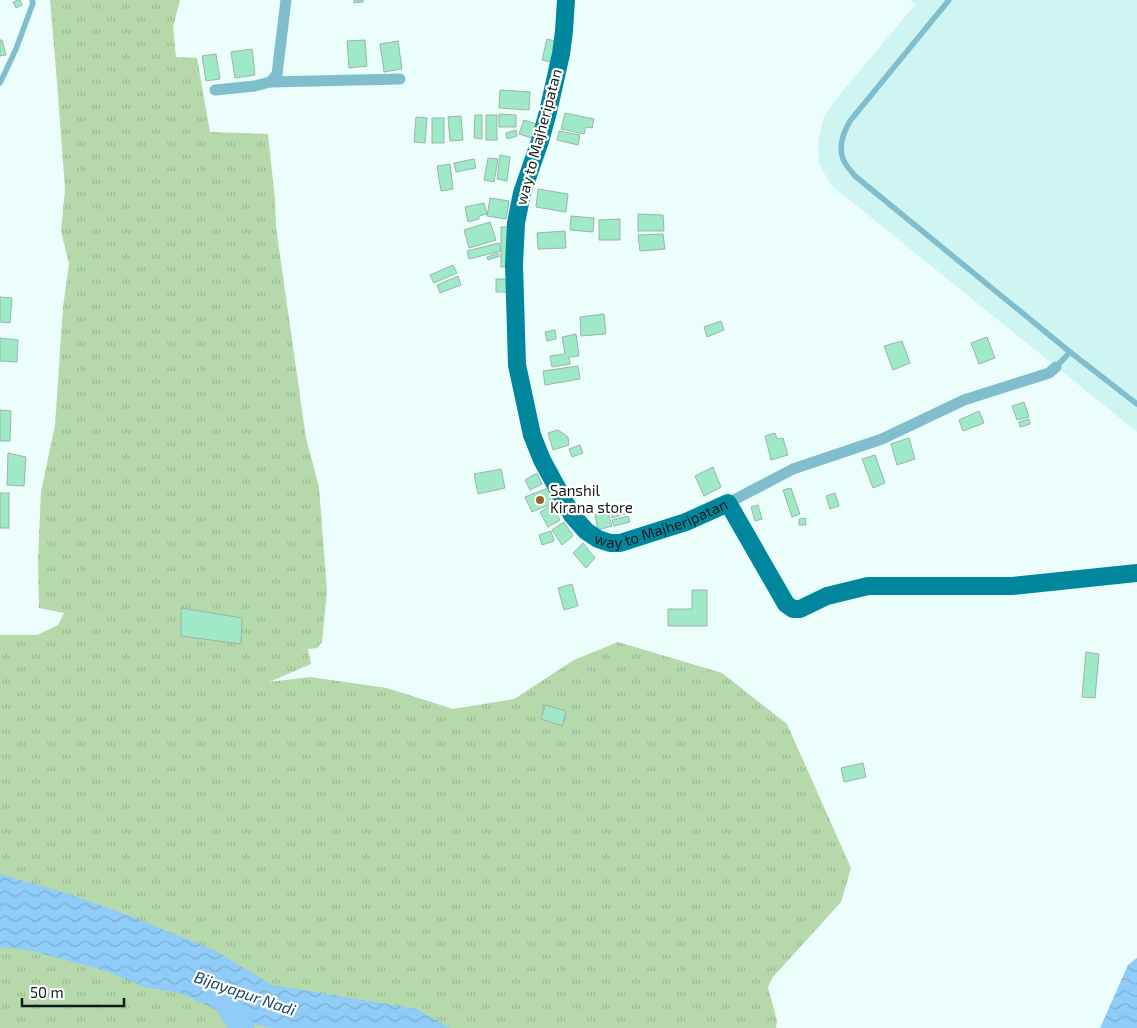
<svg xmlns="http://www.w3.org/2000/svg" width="1137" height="1028" viewBox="0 0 1137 1028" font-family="'Exo 2',sans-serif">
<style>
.built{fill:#cff5f2}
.grass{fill:url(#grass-tufts)}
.water{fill:url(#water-waves)}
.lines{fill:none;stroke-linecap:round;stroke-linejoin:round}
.river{stroke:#8fccf8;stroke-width:25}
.building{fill:#9ee9c7;stroke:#9db4a9}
.lane{stroke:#80becd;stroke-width:5.5}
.street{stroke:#80becd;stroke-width:11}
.primary{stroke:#00869d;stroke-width:18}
.poi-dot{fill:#9d6124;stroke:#fff;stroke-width:2}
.labels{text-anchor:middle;stroke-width:4.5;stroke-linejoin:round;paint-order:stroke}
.street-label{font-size:15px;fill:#101a19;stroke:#fff}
.poi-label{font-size:15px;fill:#101a19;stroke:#fff;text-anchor:start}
.water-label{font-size:16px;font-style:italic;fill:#194664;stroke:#fff}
</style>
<defs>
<pattern id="grass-tufts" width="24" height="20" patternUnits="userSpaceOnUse" patternTransform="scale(1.25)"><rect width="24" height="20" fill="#b5d9aa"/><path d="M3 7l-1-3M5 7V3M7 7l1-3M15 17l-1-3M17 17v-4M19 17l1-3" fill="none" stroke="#9bba92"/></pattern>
<pattern id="water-waves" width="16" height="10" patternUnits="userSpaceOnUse" patternTransform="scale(1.25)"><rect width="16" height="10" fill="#8fccf8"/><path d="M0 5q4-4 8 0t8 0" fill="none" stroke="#7aafd4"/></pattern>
</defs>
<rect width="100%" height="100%" fill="#ecfefc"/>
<polygon class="built" points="910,0 1137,0 1137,432 832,186 819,165 818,143 824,116 836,99 915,5"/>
<polygon class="grass" points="50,0 180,0 173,27 176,57 197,58 210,132 268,134 275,200 276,227 306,438 319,487 327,591 322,642 317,648 308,649 311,664 269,682 310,677 387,688 453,709 514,699 574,660 618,642 722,673 787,724 851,868 841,902 773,977 768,987 777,1021 776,1028 0,1028 0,635 37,635 58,625 64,613 39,608 38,559 41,492 55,425 63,307 69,264 61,231 65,189 57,82"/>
<g class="water">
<polygon points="0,874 69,894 130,916 214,950 272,985 417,1009 450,1028 272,1028 245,1022 179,993 145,987 103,970 28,950 0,947"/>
<polygon points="1137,958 1137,1028 1100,1028 1128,965"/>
</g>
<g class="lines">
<polyline class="river" points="218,989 242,1028"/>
</g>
<g class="building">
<polygon points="18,0 20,0 22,5 16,8 13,2"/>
<polygon points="354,0 363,0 363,2 354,3"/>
<polygon points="547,39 561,43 555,63 542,60"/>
<polygon points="0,40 2,40 6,55 0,56"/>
<polygon points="365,40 367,66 349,68 347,41"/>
<polygon points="398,41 402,69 384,72 380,44"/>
<polygon points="252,49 255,75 235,78 231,52"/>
<polygon points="216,54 220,79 206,81 202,56"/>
<polygon points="500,90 530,92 529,110 499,108"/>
<polygon points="565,113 594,119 592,128 586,127 584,134 561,129"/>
<polygon points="499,114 516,115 516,127 499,127"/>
<polygon points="475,115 482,115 482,139 474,138"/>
<rect x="486" y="115" width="11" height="25"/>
<polygon points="461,116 463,140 450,141 448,117"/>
<polygon points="416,117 427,118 425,143 414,142"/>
<rect x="432" y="118" width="12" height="25"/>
<polygon points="524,120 536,124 532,138 519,134"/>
<polygon points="516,130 517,136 507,139 506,133"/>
<polygon points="559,131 580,135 578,145 557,140"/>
<polygon points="500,155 510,157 507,181 497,179"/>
<polygon points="488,158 498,159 494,182 484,180"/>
<polygon points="474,159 476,168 456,172 454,163"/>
<polygon points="450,164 453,189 441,191 437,166"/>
<polygon points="538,189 568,194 566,212 536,207"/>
<polygon points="490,198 509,201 506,219 487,216"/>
<polygon points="484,203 487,214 479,216 479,219 468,222 465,207"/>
<polygon points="638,214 663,215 664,231 638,231"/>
<polygon points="571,216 594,218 593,232 570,230"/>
<polygon points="620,219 620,240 599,240 599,220"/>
<polygon points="490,222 496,240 469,248 464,230"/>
<rect x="501" y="227" width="9" height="40"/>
<polygon points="565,231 566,248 538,249 537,233"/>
<polygon points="663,234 665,249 640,251 638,235"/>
<polygon points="499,243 501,251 469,259 467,251"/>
<polygon points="498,253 500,256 488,260 487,257"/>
<polygon points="453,265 457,273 434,283 430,275"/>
<polygon points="458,276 461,285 440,293 437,285"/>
<rect x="496" y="279" width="12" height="13"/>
<polygon points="0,297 12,298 10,323 0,322"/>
<polygon points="604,314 606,334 581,336 580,317"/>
<polygon points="721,321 724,330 707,337 704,327"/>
<polygon points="555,330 556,339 547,341 545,332"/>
<polygon points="576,334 579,356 569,357 570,364 552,367 550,356 565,354 562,337"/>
<polygon points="987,337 995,358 979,364 971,343"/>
<polygon points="0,338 18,340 17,362 0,361"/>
<polygon points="902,341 910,363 893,370 884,346"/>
<polygon points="578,366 580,379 545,385 543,371"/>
<polygon points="1024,402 1029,417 1017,420 1012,406"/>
<polygon points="0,410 11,411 10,441 0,441"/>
<polygon points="979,411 984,423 963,431 959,420"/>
<polygon points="1029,419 1030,424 1020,427 1019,422"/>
<polygon points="558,430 568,437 569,445 553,450 548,433"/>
<polygon points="775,433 777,439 783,438 788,455 771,460 765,436"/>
<polygon points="909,438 915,459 897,465 891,444"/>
<polygon points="580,445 583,453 572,457 569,449"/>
<polygon points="8,453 26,457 24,486 7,485"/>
<polygon points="875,455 885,483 873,488 862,459"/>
<polygon points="713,467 721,487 704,496 695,476"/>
<polygon points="501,469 505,488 478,494 474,474"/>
<polygon points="537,473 542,484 530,490 525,480"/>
<polygon points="548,488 554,503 532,512 525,497"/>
<polygon points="791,488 800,514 792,517 783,490"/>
<rect x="0" y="493" width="9" height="35"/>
<polygon points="835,493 839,506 830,509 826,496"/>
<polygon points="552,505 560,520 548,527 540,512"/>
<polygon points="625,505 628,513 612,518 611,509"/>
<polygon points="758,505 762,519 755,521 751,507"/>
<polygon points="608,512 612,526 598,530 595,515"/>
<polygon points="628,516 630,522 614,526 612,520"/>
<polygon points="805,518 806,525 799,525 799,519"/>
<polygon points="564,522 573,536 562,545 552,530"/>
<polygon points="551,531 554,541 542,545 539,535"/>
<polygon points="583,543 595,558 586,568 573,553"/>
<polygon points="572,584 578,606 564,610 558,588"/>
<polygon points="692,590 707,590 707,626 668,626 668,609 692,609"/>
<polygon points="181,608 242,618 241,644 181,636"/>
<polygon points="1086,652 1099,654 1095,698 1082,697"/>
<polygon points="545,705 566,711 562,726 541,719"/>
<polygon points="863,763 866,777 844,782 841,768"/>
</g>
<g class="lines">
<g class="lane">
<path d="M 949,0 L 850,121 C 843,133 837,149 845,163 C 848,168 852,172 855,176 L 1070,352 L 1137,404"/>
<polyline points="0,83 16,49 33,3 32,0"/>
<polyline points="1056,367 1070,352"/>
</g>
<g class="street">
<polyline points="286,0 277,74 270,82 400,79"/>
<polyline points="215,90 255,86 270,82"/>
<polyline points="728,503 793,469 882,439 964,400 1049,373 1056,367"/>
</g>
<path class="primary" id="s1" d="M 566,0 L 564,31 L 561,54 L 548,112 L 540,141 L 522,193 L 516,223 L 514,265 L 517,365 L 532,435 L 542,460 L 572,515 L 586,531 L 598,539 L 610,543 L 620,543 L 686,522 L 728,503 L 786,604 L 793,609 L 800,609 L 827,596 L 868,586 L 1012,586 L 1137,573"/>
</g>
<circle class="poi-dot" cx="540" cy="500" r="5"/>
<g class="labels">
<g class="street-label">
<text transform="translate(539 137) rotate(-75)" y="5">way to Majheripatan</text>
<text dy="5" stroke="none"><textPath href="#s1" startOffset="635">way to Majheripatan</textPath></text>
</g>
<g class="poi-label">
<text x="550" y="496">Sanshil<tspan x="550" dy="17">Kirana store</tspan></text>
</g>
<g class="water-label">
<text transform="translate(245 993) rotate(19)" y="6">Bijayapur Nadi</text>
</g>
</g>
<path d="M22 998v8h102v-8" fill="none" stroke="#101a19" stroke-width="2.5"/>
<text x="30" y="998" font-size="15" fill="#101a19" stroke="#ffffff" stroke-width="4" paint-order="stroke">50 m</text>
</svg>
